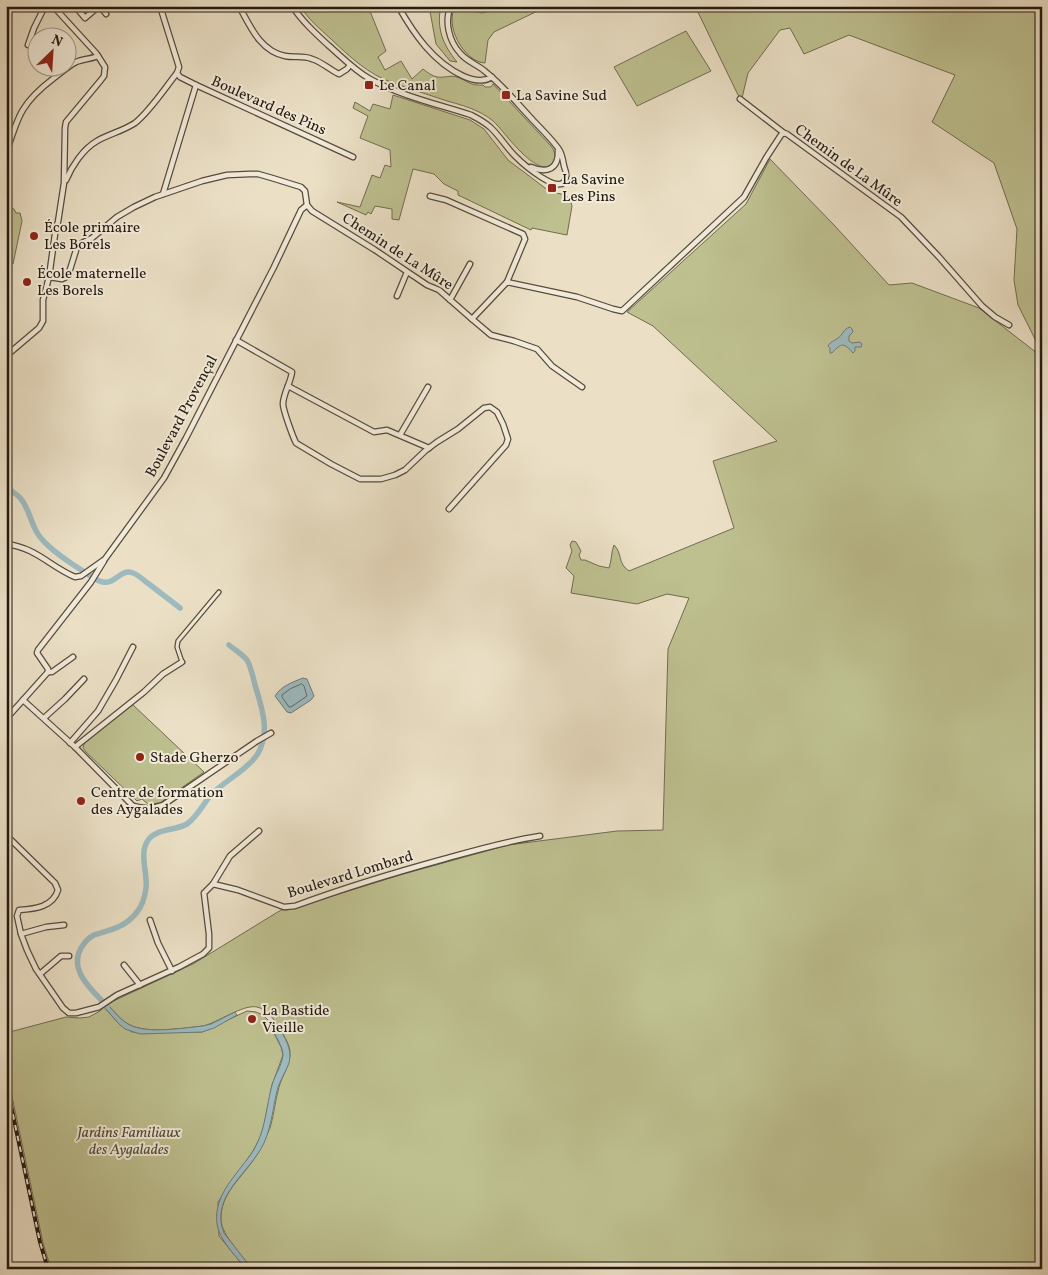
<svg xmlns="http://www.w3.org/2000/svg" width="1048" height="1275" viewBox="0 0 1048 1275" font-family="Vollkorn,serif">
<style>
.green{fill:#bec090;stroke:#706c50}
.water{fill:#9dbabf;stroke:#6c7a79}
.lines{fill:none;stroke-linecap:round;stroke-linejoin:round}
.shore{stroke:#606a67;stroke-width:1}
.canal{stroke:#9dbabf;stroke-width:5.5}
.pedestrian-casing{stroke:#554b3d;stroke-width:5.5}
.minor-casing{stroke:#554b3d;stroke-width:7}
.pedestrian{stroke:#f2ebda;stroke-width:3}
.minor{stroke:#f2ebda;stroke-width:4.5}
.rail-casing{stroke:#23190f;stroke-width:4}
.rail{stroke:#f2ebda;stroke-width:2;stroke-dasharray:5.5;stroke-linecap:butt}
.poi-dot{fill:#8f2418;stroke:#f2ebda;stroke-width:2}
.labels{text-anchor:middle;stroke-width:4;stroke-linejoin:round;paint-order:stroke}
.poi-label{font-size:15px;fill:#23190f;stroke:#f2ebda;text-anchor:start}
.street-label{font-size:15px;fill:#23190f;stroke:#f2ebda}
.park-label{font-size:15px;font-style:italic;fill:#524b36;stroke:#f2ebda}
</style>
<rect width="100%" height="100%" fill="#ebe0c6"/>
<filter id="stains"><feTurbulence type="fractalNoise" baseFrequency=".004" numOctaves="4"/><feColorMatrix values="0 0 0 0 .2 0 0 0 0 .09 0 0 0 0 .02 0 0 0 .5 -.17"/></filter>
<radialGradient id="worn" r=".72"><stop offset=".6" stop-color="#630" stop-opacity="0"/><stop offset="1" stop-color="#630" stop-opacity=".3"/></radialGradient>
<g class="green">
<path d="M 300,6 L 368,6 L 386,51 L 378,57 L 385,70 L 401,61 L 412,79 L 423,69 C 427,72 432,76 437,77 C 444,78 451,75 457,77 C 469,81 469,86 483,85 L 485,87 L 491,87 L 493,84 L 551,146 C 554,150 556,155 554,160 C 542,185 505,133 497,125 C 493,120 485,115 479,112 C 469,107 458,104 447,101 C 429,95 411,89 393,83 C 368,74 350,57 331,39 C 320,29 308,19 300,6 Z"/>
<path d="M 429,6 L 441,6 C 436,28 443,45 457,62 L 450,61 L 436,44 Z"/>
<path d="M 456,6 L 468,6 L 473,11 L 482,13 L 486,12 L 498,6 L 548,6 L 494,32 L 488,40 L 485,63 C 464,62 443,24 456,6 Z"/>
<polygon points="695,6 1042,6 1042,353 1018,305 1014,280 1017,229 994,163 932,122 955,75 849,35 804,54 790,28 780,30 748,73 742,98 738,95"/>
<polygon points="686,31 711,71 637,106 614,67"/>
<polygon points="393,95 470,120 484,129 508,160 545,188 556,193 566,195 570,200 572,206 567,235 532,228 531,230 458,195 458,191 444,184 434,174 413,169 399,220 392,219 392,209 375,206 371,214 368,212 366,215 337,202 360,207 372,175 380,178 385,165 391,167 390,150 360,138 368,116 353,108 355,102 370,111 373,104 390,109"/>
<path d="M 770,159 L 834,225 L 889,285 L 912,283 L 979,308 L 1042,357 L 1042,1269 L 252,1269 C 243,1257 222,1235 221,1221 C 219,1194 243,1177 256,1156 C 261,1148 266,1137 270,1128 C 274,1115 275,1101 279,1087 C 282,1076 291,1064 290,1051 C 289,1043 283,1034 279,1027 C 274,1019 266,1009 257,1007 C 243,1004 217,1023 203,1026 C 184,1028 147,1034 130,1025 C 121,1021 114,1011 107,1004 L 193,964 L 281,910 L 287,910 L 400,875 L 508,845 L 617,831 L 663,830 L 668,649 L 689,598 L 667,594 L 637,604 L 571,593 L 574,576 L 566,568 L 572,551 L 570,545 L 572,541 L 576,542 L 581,551 L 579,555 L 581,560 L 585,560 L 599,566 L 609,568 C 612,560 611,552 614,545 C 623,554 617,563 629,571 L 734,528 L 713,461 L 777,441 L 653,326 L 627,312 L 746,204 Z"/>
<polygon points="6,206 14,209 16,213 20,213 22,221 13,264 6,262"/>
<polygon points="132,704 204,772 160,803 148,804 142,799 137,801 86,752 83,748 84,744 86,741"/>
<polygon points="104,1007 119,1024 132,1032 202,1032 247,1011 256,1012 263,1015 270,1022 271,1027 281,1047 283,1055 272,1085 264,1125 260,1138 253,1151 218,1202 219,1236 246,1269 51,1269 43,1243 6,1068 6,1033 66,1017 80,1018 89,1017 100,1011"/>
</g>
<g class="water">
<path d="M 850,327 L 852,329 L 853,332 L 849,336 L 849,341 L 852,343 L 860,342 L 862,344 L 861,347 L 855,347 L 855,351 L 853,353 C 844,343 842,342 832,353 L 830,353 L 830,348 L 828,346 C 831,341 833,342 838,338 C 843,335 843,329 850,327 Z"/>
<path d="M 303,678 L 307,679 L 314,696 L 311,700 L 291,713 L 287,712 L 275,696 C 281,686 293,682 303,678 Z"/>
<path d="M 107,1004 C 114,1011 121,1021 130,1025 C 147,1034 184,1028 203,1026 L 211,1024 L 235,1012 L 237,1015 L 214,1028 L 202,1032 L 140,1034 L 125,1029 L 119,1024 L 104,1007 Z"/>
<path d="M 277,1023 C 283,1036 293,1048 289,1063 C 286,1071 281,1079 278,1087 C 273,1106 272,1125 264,1143 C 250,1173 209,1196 224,1233 L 252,1269 L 246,1269 C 236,1256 219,1240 217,1224 C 213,1194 238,1174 253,1151 C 266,1130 266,1107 272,1085 C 275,1075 282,1065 283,1055 C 283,1047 275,1035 271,1027 Z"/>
</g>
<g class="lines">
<polygon class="shore" points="302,684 304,686 307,696 291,707 289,707 282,697 282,695 290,689"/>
<g class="canal">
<path d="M 6,487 C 11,491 17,494 21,499 C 30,510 31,526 40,537 C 52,552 75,566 92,577 C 115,593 117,567 133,573 C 139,575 144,581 149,584 C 159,592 170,600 180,608"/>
<path d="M 107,1006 C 93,991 68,971 81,948 C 84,943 88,938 94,935 C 110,930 126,927 137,912 C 142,906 145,896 146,888 C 148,873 138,852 149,839 C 158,828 175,831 187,824 C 197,817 203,804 211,795 C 225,780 245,772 257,755 C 271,733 262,708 255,685 C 253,677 251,667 247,660 C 242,654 235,650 229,645"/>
</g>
<defs>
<polyline id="pedestrian" points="182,662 177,647 178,641 219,592"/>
<g id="minor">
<polyline points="75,6 85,18 99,6"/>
<polyline points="100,6 106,14"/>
<path d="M 239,6 C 250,26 260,51 285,56 C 294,58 303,55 312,59 C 322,62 330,70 339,74 L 347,69 L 350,65"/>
<path d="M 292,6 C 302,21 315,33 328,45 C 342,57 354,70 370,79 C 401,96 437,104 471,115 C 477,118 484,122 490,127 C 499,135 506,147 515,156 C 521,162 563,200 566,177 C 567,174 565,169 564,166 C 563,160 562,153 558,148 C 550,137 539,127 530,117 C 516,102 503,86 487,73 C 479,65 467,62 460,53 C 449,41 444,21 451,6"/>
<path d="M 398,6 C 414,34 433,62 463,76 C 472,80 483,83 492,77"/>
<polyline points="28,45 34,28 45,6"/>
<polyline points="177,73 180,77 196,85 353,157"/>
<polyline points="740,99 784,133"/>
<path d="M 6,154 C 18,116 21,103 54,78 C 61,73 68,66 76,62 C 83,59 91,59 98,56"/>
<path d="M 531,167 C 547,174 559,169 558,150"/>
<path d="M 66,180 C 72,166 83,149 97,141 C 109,134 123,131 135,123 C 150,111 165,88 177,73 L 179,67 L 160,6"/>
<polyline points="163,194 196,85"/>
<polyline points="430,196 446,200 523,234 525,239 507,282"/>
<polyline points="49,277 62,279 68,276 77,247 82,243 92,238 117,217 134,207 155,197 202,181 227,175 250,174 258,174 272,178 301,187 305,191 307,205 312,211 375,250 427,285 439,290 472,319 507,282 577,297 613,309 622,311 744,197 766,158 781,135 784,133 787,134 901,217 939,257 982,306 995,317 1009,325"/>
<polyline points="397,296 407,272"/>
<polyline points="450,300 470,264"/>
<polyline points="472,319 491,335 514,341 537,349 552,366 582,387"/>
<path d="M 236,340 L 292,372 C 291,382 283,394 283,404 C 283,410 293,437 296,443 L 331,464 L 360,479 L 381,479 L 395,475 L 405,470 L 425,451 L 437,442 L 458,429 L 484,408 L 490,407 L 497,412 L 503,424 L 508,439 L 506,445 L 449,509"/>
<polyline points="6,356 39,328 43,321 43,300 49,277 56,227 58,222 64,183 65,128 66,122 101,80 104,76 105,67 96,53 53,6"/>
<polyline points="288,386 374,432 387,430 429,448"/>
<polyline points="400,435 428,387"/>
<path d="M 6,544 C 37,548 49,566 75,577 L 81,576 L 105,559 L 164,478 L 186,438 L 274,267 L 301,210 L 307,205"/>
<polyline points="48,672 52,672 73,657"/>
<path d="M 23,700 L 75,747 L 133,806 C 144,809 152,809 163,805 L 257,741 L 271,733"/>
<polyline points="44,718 65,699 84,679"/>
<polyline points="6,719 48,672 48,669 37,653 38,650 91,582 104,561"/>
<polyline points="70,743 98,711 116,680 133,647"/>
<polyline points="75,747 144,692 163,674 182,662"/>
<path d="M 6,835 L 55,883 L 58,890 C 53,907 35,909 19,910 L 17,916 L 21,934 L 27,950 L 36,969 L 63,1008 L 69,1013 L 76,1013 L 99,1007 L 117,995 L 179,967 L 203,954 L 209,948 L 209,934 L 204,893 L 213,884 L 238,890 L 284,907 L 295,906 C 344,888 393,873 444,859 C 476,850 507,841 540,836"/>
<polyline points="213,884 230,856 259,831"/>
<polyline points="150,920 158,943 172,971"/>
<polyline points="21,934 46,927 64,925"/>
<polyline points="124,965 140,985"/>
<polyline points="40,974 61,956 69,956"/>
</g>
</defs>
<use href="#pedestrian" class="pedestrian-casing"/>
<use href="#minor" class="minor-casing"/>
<use href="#pedestrian" class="pedestrian"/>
<use href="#minor" class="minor"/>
<defs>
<polyline id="rail" points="6,1082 40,1242 48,1269"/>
</defs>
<use href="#rail" class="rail-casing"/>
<use href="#rail" class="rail"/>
</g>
<g class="poi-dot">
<rect x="364" y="80" width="10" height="10" rx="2.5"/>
<rect x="501" y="90" width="10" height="10" rx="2.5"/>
<rect x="547" y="183" width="10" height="10" rx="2.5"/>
<circle cx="34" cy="236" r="5"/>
<circle cx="27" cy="282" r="5"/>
<circle cx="140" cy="757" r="5"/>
<circle cx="81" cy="801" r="5"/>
<circle cx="252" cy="1019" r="5"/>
</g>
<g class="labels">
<g class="poi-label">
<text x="379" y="90">Le Canal</text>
<text x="516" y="100">La Savine Sud</text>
<text x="562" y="184">La Savine<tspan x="562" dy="17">Les Pins</tspan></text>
<text x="44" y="232">École primaire<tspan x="44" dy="17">Les Borels</tspan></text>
<text x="37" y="278">École maternelle<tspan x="37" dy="17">Les Borels</tspan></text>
<text x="150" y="762">Stade Gherzo</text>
<text x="91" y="797">Centre de formation<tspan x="91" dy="17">des Aygalades</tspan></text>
<text x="262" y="1015">La Bastide<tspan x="262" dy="17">Vieille</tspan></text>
</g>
<g class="street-label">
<text transform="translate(269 105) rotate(24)" y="5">Boulevard des Pins</text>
<text transform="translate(849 165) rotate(36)" y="5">Chemin de La Mûre</text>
<text transform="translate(398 251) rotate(33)" y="5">Chemin de La Mûre</text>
<text transform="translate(181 416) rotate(-62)" y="5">Boulevard Provençal</text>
<text transform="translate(350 874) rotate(-17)" y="5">Boulevard Lombard</text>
</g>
<g class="park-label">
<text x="129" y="1137">Jardins Familiaux<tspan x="129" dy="17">des Aygalades</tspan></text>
</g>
</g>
<rect width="1048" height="1275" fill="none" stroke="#ebe0c6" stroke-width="25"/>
<rect x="8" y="8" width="1033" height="1260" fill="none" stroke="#23190f" stroke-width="2.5"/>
<rect x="12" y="12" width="1023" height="1250" fill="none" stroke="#23190f"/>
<g transform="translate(52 52) rotate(25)"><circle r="24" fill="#f2ebda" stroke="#9f9789"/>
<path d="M0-4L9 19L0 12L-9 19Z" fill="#8f2418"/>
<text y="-8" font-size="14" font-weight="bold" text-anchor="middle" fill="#23190f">N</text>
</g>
<rect width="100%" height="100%" filter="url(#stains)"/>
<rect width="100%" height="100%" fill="url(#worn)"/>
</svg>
